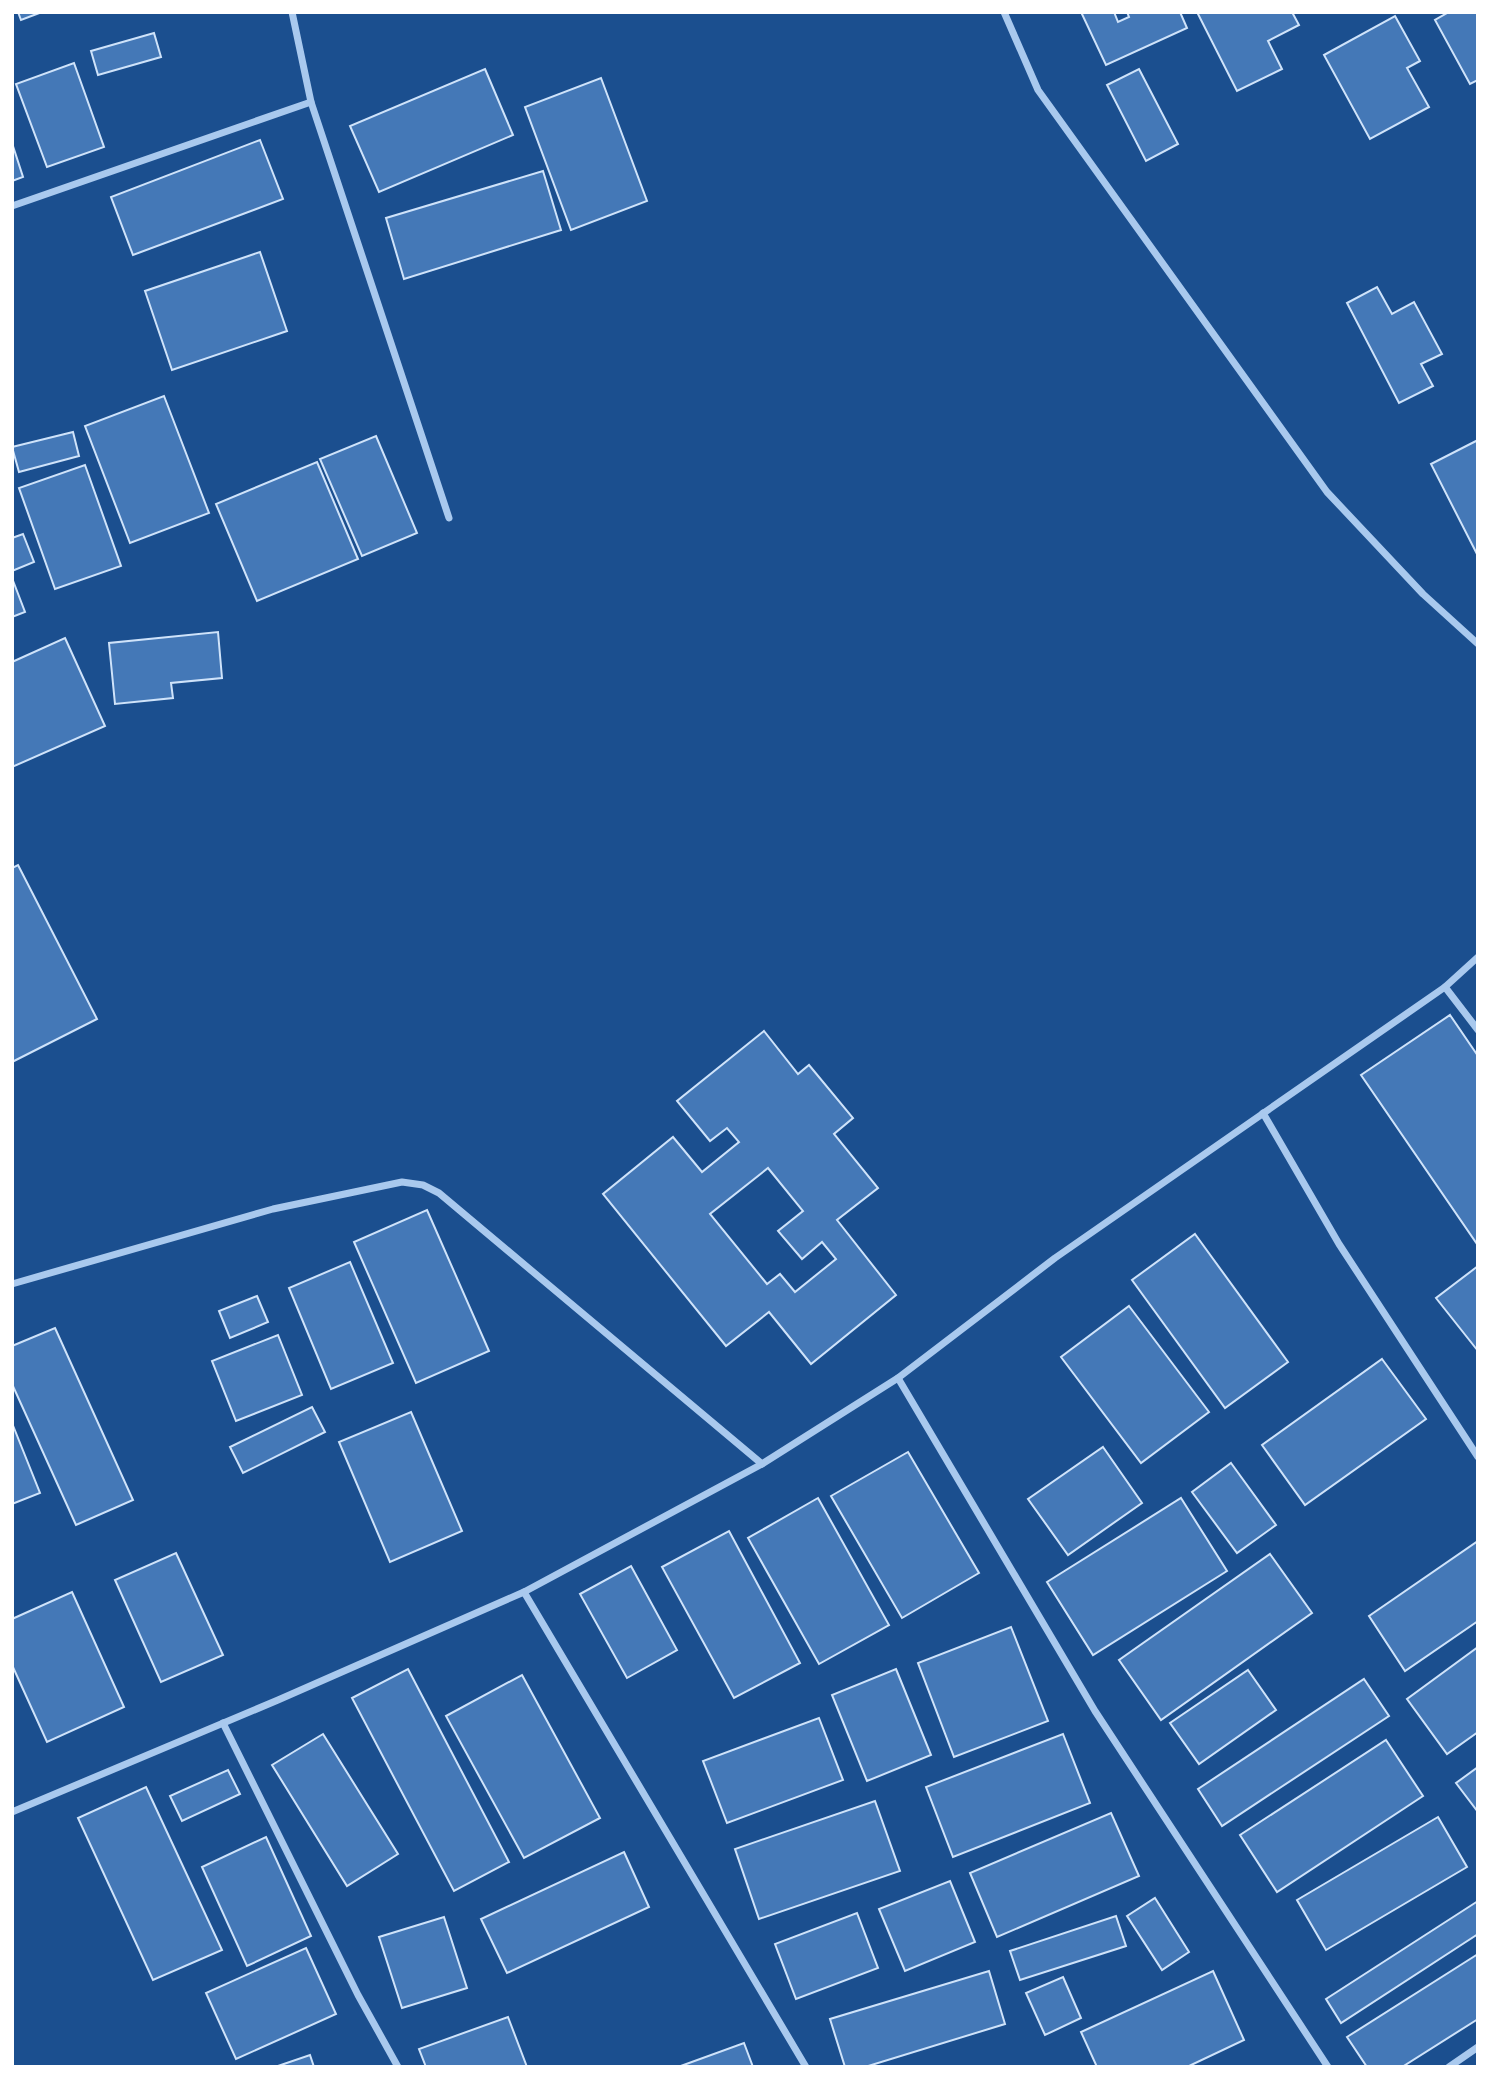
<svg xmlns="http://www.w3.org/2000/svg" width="1490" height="2079" viewBox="0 0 1490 2079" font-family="Montserrat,sans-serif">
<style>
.building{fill:#4478b7;stroke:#cfe3fa;stroke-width:2;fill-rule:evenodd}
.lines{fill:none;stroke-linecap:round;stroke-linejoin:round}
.minor{stroke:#a9c9ee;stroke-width:7}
</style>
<rect width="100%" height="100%" fill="#1b4f8f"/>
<g class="building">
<polygon points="18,12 42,12 21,20"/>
<polygon points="1081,12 1114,12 1118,22 1129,17 1127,12 1180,12 1187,28 1106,65"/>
<polygon points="1197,12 1292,12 1299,25 1268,41 1282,69 1237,91"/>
<polygon points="1449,12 1478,12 1478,80 1470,84 1435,20"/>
<polygon points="1395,16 1420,61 1407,68 1429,107 1370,139 1324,55"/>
<polygon points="154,33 161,57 98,75 91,51"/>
<polygon points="74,63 104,147 47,167 16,84"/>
<polygon points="485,69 513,135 379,192 350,126"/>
<polygon points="1139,69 1178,144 1146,161 1107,85"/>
<polygon points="601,78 647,201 571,230 525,107"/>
<polygon points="260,140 283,199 133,255 111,197"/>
<polygon points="12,143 23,177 12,181"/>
<polygon points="543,171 561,230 404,279 386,218"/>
<polygon points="260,252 287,331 172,370 145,291"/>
<polygon points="1377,287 1392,314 1414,302 1442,354 1421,364 1433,386 1399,403 1347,303"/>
<polygon points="164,396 209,513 130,543 85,426"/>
<polygon points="73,432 79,456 19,472 12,447"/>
<polygon points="376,436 417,533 362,556 320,459"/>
<polygon points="1478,440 1478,556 1431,464"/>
<polygon points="317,462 358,559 257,601 216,504"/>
<polygon points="85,465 121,566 55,589 19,488"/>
<polygon points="23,534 34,562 12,571 12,538"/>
<polygon points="12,578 25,612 12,617"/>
<polygon points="218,632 222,678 171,683 173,698 115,704 109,643"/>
<polygon points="65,638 105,726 12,767 12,662"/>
<polygon points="18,865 97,1019 12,1062 12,868"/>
<polygon points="1450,1015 1478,1056 1477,1244 1361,1075"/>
<path d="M 764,1031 L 798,1074 L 809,1065 L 853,1118 L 834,1134 L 878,1188 L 837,1220 L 896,1295 L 811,1364 L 769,1312 L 726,1346 L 603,1194 L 673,1137 L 702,1172 L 739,1142 L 727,1128 L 710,1141 L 677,1101 ZM 768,1168 L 803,1211 L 778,1231 L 802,1259 L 822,1242 L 836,1259 L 795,1292 L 780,1274 L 767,1284 L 710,1214 Z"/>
<polygon points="427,1210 489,1351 416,1383 354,1242"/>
<polygon points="1195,1234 1288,1362 1225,1408 1132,1280"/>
<polygon points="350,1262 393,1363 331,1389 289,1288"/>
<polygon points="1478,1266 1478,1351 1436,1298"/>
<polygon points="257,1296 268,1322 230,1338 219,1311"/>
<polygon points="1129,1306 1209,1412 1141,1463 1061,1357"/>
<polygon points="55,1328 133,1500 76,1525 12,1384 12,1346"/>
<polygon points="278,1335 302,1395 236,1421 212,1361"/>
<polygon points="1382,1359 1426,1419 1305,1505 1262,1445"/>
<polygon points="312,1407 325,1432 243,1473 230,1447"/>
<polygon points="411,1412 462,1531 390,1562 339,1442"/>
<polygon points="12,1423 40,1493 12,1504"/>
<polygon points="1103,1447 1142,1503 1068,1555 1028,1499"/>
<polygon points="908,1452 979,1573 902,1618 831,1496"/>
<polygon points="1231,1463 1276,1525 1237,1553 1192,1492"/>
<polygon points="818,1498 889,1625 819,1664 748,1538"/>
<polygon points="1181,1498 1227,1571 1093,1655 1047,1582"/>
<polygon points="729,1531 800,1663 734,1698 662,1567"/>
<polygon points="1478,1541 1478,1621 1405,1671 1369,1616"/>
<polygon points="176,1553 223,1655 161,1682 115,1580"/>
<polygon points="1270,1554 1312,1613 1161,1720 1119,1660"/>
<polygon points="631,1566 677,1650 627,1678 580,1594"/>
<polygon points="72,1592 124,1707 47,1742 12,1665 12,1619"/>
<polygon points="1011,1627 1048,1721 954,1757 918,1663"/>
<polygon points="1478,1647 1478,1732 1447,1754 1407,1699"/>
<polygon points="408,1669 509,1862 454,1891 352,1698"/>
<polygon points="896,1669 931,1755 867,1781 832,1695"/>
<polygon points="1248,1670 1276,1710 1199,1764 1170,1723"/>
<polygon points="522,1675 600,1818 524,1858 446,1716"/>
<polygon points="1364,1679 1389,1716 1222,1826 1198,1789"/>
<polygon points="819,1718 843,1780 727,1823 703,1761"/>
<polygon points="323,1734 398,1854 347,1886 272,1765"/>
<polygon points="1063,1734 1090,1803 953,1857 926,1787"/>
<polygon points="1386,1740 1423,1796 1277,1892 1240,1835"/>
<polygon points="1478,1767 1478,1812 1456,1783"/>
<polygon points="228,1770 240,1794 182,1821 170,1796"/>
<polygon points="146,1787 222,1950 153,1980 78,1818"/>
<polygon points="875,1801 900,1871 759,1919 735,1849"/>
<polygon points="1111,1813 1139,1876 997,1937 970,1873"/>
<polygon points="1438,1817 1467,1867 1326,1950 1297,1900"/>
<polygon points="266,1837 311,1936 247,1966 202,1867"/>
<polygon points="624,1852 649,1907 507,1973 481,1919"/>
<polygon points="950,1881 975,1942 905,1971 879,1909"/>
<polygon points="1155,1898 1189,1952 1162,1970 1127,1916"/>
<polygon points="1478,1901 1478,1934 1341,2023 1326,1999"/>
<polygon points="857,1913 878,1968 796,1999 775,1944"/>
<polygon points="1116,1916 1126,1946 1020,1980 1010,1951"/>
<polygon points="444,1917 467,1988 402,2008 379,1937"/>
<polygon points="306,1948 336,2014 236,2059 206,1993"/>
<polygon points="1478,1954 1478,2019 1402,2067 1367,2067 1347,2037"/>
<polygon points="989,1971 1005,2024 865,2067 845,2067 830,2019"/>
<polygon points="1213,1971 1244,2040 1187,2067 1097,2067 1081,2032"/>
<polygon points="1063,1977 1081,2018 1045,2035 1026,1993"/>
<polygon points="508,2017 527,2067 426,2067 419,2049"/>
<polygon points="744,2043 753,2067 678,2067"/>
<polygon points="310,2055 314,2067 275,2067"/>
</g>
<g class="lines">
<g class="minor">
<polyline points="292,12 311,102 449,518"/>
<polyline points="1004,12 1038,90 1327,492 1423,594 1478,644"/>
<polyline points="12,206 311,102"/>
<polyline points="1445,987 1478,1030"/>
<polyline points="1263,1113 1339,1244 1478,1457"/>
<polyline points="12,1284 273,1209 402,1182 423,1185 439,1193 762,1464"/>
<polyline points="898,1378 1095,1711 1328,2067"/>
<polyline points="524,1592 806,2067"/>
<polyline points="223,1723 358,1995 398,2067"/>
<polyline points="12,1812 278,1700 524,1592 762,1464 898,1378 1055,1258 1445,987 1478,957"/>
<polyline points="1449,2067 1478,2047"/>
</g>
</g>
<rect width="1490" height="2079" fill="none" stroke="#ffffff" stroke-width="28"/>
</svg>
